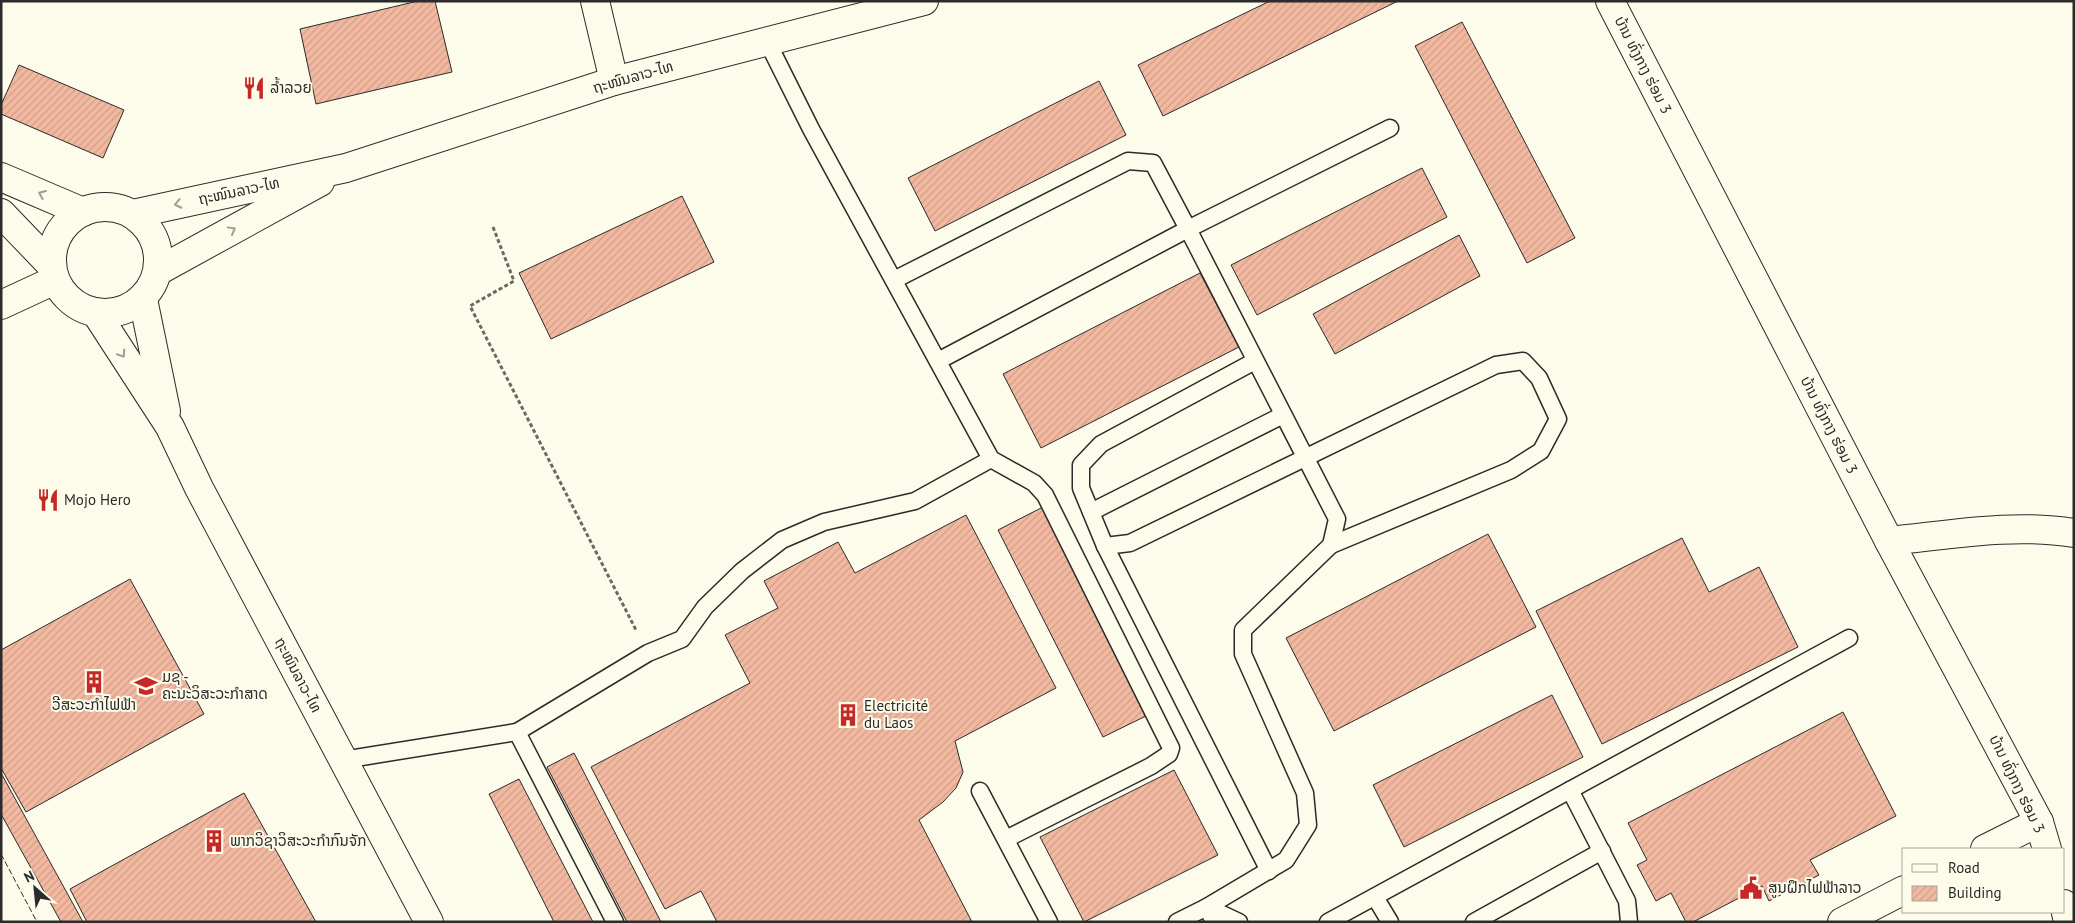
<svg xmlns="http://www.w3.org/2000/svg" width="2075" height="923" viewBox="0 0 2075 923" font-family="'PT Sans','Noto Sans Lao',sans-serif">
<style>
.building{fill:url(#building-hatch);stroke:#2b2b2b}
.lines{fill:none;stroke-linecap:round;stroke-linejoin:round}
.lane-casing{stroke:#2b2b2b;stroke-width:19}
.street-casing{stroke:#2b2b2b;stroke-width:30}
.secondary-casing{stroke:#2b2b2b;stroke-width:30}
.path{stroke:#6a6964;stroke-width:3;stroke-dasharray:4 2.5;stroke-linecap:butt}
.lane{stroke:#fdfbea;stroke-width:16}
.street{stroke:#fdfbea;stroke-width:28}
.secondary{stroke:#fdfbea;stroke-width:28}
.fence{stroke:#2b2b2b;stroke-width:1;stroke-dasharray:6 2.5;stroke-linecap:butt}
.oneway{stroke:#9e9d94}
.labels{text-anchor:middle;stroke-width:4;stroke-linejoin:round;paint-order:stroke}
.street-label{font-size:15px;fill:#2b2b2b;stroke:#fdfbea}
.poi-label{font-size:15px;fill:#2b2b2b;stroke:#fdfbea;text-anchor:start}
</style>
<defs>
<pattern id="building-hatch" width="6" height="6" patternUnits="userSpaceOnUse" patternTransform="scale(1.25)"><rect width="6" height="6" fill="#f2b8a0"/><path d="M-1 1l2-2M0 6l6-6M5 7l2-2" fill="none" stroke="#d09e8a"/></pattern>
</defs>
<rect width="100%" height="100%" fill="#fdfbea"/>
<g class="building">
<polygon points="418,1 435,1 452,72 316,104 300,29"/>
<polygon points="1270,1 1398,1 1163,116 1138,65"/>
<polygon points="1462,22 1575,238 1527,263 1415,46"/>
<polygon points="19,65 124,110 103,158 1,114 1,105"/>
<polygon points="1099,81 1126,135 935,231 908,178"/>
<polygon points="1422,168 1447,217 1257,315 1231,265"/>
<polygon points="682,196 714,262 551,339 519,273"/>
<polygon points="1459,235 1480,276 1335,354 1313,314"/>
<polygon points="1200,273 1239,347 1041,448 1003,374"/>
<polygon points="1043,507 1148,715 1103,737 998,530"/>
<polygon points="966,515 1056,688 955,741 963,772 956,788 943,802 919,820 972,922 717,922 701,891 665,909 591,767 750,683 725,635 778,608 764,581 838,542 855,573"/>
<polygon points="1488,534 1536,627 1334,731 1286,638"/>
<polygon points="1682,538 1709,592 1759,567 1798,647 1602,744 1536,611"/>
<polygon points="130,579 204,714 26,812 1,768 1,650"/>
<polygon points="1552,695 1583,757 1404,847 1373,785"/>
<polygon points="1843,712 1896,816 1810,860 1819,875 1769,901 1762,886 1693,922 1686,922 1671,893 1656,901 1637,865 1647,860 1628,823"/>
<polygon points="574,753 661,922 627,922 547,767"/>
<polygon points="1174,770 1218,855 1084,922 1040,837"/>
<polygon points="1,773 83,922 61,922 1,814"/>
<polygon points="519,779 593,922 554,922 489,794"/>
<polygon points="244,793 316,922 87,922 70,889"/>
</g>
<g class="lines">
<defs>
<g id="lane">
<polyline points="767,41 811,129 991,459 1034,483 1045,495 1171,748 1169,754 1151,766 1006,839"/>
<polyline points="894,280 1128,161 1153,163 1188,229 938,361"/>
<polyline points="1255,361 1101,444 1081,465 1081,488 1105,546 1130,543 1496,365 1523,361 1539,378 1558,419 1541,451 1511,470 1331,545"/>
<polyline points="1091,512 1283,415"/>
<polyline points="1105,546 1269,871"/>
<polyline points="343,760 517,732"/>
<polyline points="1570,790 1627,901 1629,922"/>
<polyline points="980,791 1049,922"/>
<polyline points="1375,897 1390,922"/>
<polyline points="615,922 517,732 648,653 682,639 705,607 742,571 782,540 824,522 915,501 991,459"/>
<polyline points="1177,922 1207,907 1239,922"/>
<polyline points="1214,922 1207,907 1286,860 1308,825 1305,793 1243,654 1243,630 1331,545 1337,519 1188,229 1390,128"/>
<polyline points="1328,922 1849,638"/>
<polyline points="1474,922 1602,851"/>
</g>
<g id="street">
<polyline points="595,1 614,81"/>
<polyline points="1610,1 1889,541 2039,822 2047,849"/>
<polyline points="1,305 55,280"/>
<path d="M 1889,541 C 1950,535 2013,523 2074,533"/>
<polyline points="1985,849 2039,822"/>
<polyline points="2064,904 2068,922"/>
<polyline points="1842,922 1904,890"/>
</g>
<g id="secondary">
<polyline points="1,177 83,212"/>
<circle cx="105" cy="260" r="53"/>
<polyline points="1,213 51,265"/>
<polyline points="133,214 346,168 614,81 924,1"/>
<polyline points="158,271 320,182"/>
<polyline points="143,299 166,411"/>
<polyline points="96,313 170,427 199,488 429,922"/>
</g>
</defs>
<use href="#lane" class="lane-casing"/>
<use href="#street" class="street-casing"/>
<use href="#secondary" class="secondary-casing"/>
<polyline class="path" points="493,227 514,281 470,306 636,630"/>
<use href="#lane" class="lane"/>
<use href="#street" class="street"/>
<use href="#secondary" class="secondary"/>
<polyline class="fence" points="1,854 37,922"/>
</g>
<defs><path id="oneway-chevron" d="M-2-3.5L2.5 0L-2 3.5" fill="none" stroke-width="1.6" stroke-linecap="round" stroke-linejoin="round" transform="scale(1.25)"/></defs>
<g class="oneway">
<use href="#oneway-chevron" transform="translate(42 194) rotate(-157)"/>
<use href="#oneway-chevron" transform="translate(178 204) rotate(168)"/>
<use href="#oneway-chevron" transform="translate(232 230) rotate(-29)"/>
<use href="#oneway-chevron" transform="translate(122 354) rotate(57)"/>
</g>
<defs>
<symbol id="restaurant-bare" viewBox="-9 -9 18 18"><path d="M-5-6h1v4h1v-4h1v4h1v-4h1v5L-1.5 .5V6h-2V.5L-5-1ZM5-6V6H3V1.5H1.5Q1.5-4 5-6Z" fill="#c62828" stroke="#fdfbea" stroke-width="2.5" paint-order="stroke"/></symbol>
<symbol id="building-bare" viewBox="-9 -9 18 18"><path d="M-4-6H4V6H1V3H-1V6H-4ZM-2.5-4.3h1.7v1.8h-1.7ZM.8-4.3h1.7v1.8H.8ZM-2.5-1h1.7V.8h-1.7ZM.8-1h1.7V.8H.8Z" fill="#c62828" stroke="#fdfbea" stroke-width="2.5" paint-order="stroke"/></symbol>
<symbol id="university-bare" viewBox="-9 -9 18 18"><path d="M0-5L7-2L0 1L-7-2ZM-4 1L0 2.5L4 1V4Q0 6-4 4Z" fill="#c62828" stroke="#fdfbea" stroke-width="2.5" paint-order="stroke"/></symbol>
<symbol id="civic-bare" viewBox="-9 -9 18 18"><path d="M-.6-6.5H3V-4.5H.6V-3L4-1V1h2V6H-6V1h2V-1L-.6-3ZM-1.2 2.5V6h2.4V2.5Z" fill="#c62828" stroke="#fdfbea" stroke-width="2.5" paint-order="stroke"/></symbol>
</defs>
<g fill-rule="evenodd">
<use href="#restaurant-bare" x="238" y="72" width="32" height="32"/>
<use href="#restaurant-bare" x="32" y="484" width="32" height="32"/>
<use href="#building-bare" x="78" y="666" width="32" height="32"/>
<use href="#university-bare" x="130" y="670" width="32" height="32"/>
<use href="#building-bare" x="832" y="699" width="32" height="32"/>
<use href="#building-bare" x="198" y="825" width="32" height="32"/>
<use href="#civic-bare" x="1735" y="872" width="32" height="32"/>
</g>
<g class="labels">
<g class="street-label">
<text transform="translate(1643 65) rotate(63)" y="5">ບ້ານ ທົ່ງກາງ ຮ່ອມ 3</text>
<text transform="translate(633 77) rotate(-16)" y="5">ຖະໜົນລາວ-ໄທ</text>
<text transform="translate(239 191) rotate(-12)" y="5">ຖະໜົນລາວ-ໄທ</text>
<text transform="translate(1829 425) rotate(63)" y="5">ບ້ານ ທົ່ງກາງ ຮ່ອມ 3</text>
<text transform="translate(298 675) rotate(62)" y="5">ຖະໜົນລາວ-ໄທ</text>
<text transform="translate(2017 784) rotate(64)" y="5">ບ້ານ ທົ່ງກາງ ຮ່ອມ 3</text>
</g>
<g class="poi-label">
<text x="270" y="93">ລ້ຳລວຍ</text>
<text x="64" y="505">Mojo Hero</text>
<text x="162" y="682">ມຊ -<tspan x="162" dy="17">ຄະນະວິສະວະກຳສາດ</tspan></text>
<text x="94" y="710" text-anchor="middle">ວີສະວະກຳໄຟຟ້າ</text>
<text x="864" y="711">Electricité<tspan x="864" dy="17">du Laos</tspan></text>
<text x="230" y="846">ພາກວິຊາວິສະວະກຳກົນຈັກ</text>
<text x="1768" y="893">ສູນຝຶກໄຟຟ້າລາວ</text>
</g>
</g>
<rect width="2075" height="923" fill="none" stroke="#2b2b2b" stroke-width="5"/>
<rect x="1902" y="848" width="162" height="65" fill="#fdfbea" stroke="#a9a89e"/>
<rect x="1912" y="864" width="25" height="8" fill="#fdfbea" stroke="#a9a89e"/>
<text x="1948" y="873" font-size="15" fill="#2b2b2b">Road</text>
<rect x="1912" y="886" width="25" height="15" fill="url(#building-hatch)" stroke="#a9a89e"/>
<text x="1948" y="898" font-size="15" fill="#2b2b2b">Building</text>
<g transform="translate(35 888) rotate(333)" stroke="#fdfbea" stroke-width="4" paint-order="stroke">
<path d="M0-4L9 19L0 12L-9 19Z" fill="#2b2b2b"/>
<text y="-8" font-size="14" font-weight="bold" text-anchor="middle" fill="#2b2b2b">N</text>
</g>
</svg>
